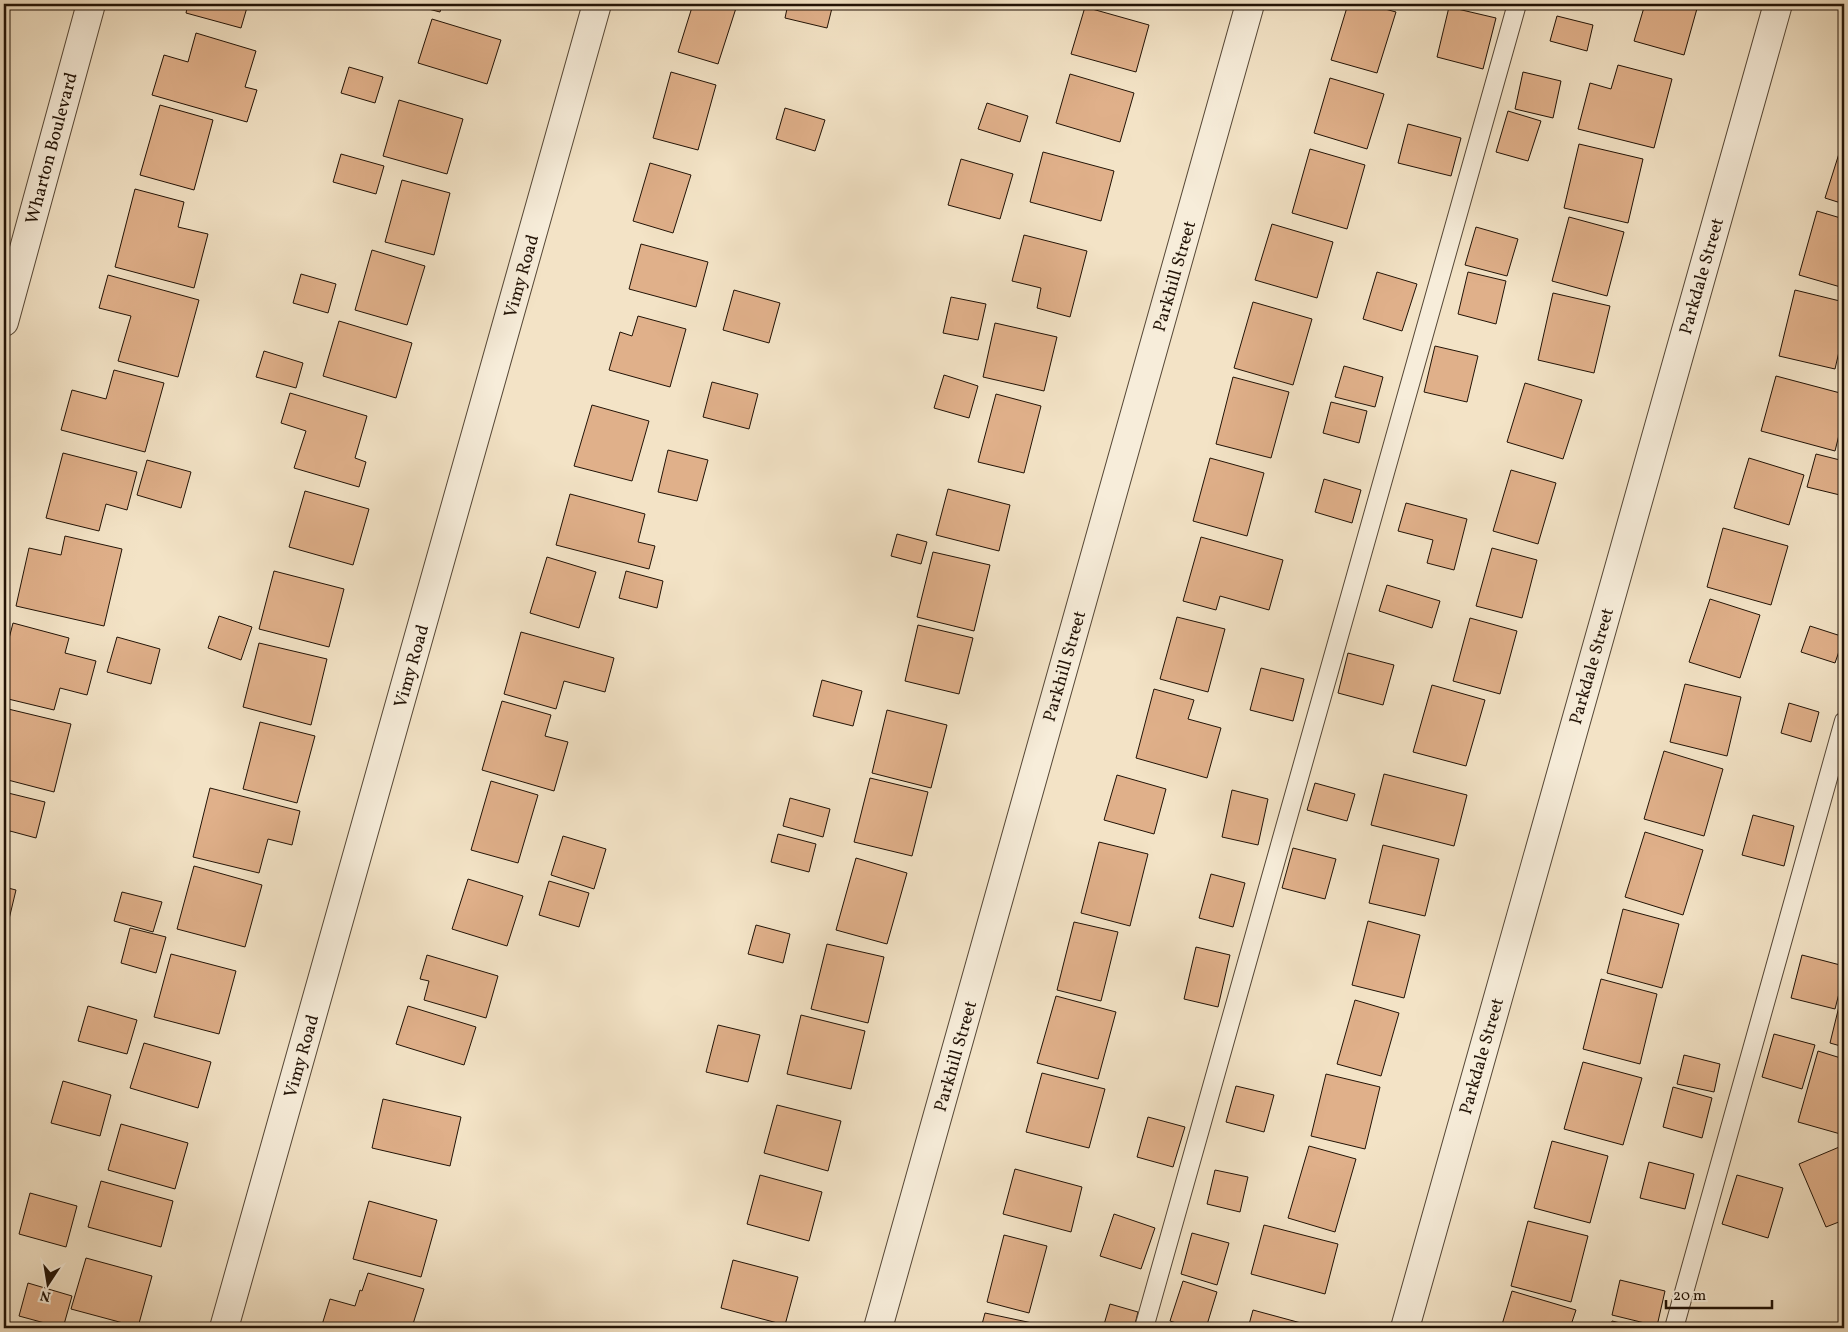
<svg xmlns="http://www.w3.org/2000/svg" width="1848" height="1332" viewBox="0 0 1848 1332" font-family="Vollkorn,serif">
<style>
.building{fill:#e0b08a;stroke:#221306}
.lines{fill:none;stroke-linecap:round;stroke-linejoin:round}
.service-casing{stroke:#564736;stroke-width:20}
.minor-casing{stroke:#564736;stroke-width:30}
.service{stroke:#f7edda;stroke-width:18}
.minor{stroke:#f7edda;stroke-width:28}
.labels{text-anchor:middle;stroke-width:5;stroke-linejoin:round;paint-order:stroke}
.street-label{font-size:18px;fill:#221306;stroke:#f7edda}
</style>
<rect width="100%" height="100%" fill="#f3e3c6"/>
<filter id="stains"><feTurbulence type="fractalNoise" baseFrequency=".004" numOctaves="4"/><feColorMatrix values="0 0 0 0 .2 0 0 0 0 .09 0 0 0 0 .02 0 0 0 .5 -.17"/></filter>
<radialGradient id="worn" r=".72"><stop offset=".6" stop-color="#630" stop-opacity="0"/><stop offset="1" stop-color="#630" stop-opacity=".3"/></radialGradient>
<g class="building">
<polygon points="188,4 248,4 241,28 186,13"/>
<polygon points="409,4 442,4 440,12"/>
<polygon points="497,4 511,4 510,7"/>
<polygon points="693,4 737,5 718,64 678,52"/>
<polygon points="788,4 833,4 827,28 785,18"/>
<polygon points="1348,4 1367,4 1396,12 1377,73 1331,60"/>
<polygon points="1645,4 1693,4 1698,5 1684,55 1634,41"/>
<polygon points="1085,7 1149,25 1136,72 1071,54"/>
<polygon points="1449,7 1496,18 1483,69 1437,57"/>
<polygon points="1557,16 1593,25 1587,51 1550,41"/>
<polygon points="432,19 501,40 487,84 418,63"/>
<polygon points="196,33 256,51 245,87 257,90 247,122 152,95 164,55 188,62"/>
<polygon points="1618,65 1672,79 1654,148 1578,129 1590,83 1611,89"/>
<polygon points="349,67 383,77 375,103 341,93"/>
<polygon points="671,72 716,85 698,150 653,138"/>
<polygon points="1523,72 1561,81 1553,118 1515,109"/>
<polygon points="1070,74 1134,93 1120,142 1056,123"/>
<polygon points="1330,78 1384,94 1367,149 1314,133"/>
<polygon points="399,100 463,119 447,174 383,156"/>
<polygon points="987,103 1028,116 1020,142 978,129"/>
<polygon points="160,105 213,120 194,190 140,175"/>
<polygon points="785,108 825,120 815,151 776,139"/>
<polygon points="1508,111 1541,121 1528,161 1496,152"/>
<polygon points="1408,124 1461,138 1451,176 1398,163"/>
<polygon points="1579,144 1643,159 1628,223 1564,208"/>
<polygon points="1842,144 1844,144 1844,204 1825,198"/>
<polygon points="1310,149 1365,165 1347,229 1292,213"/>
<polygon points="1043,152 1114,171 1101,221 1030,202"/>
<polygon points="341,154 384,166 376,194 333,182"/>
<polygon points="961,159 1013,174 1000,219 948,205"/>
<polygon points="650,163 691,175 673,233 633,221"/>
<polygon points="402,180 450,193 434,255 385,242"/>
<polygon points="135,189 184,202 178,227 208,234 194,288 115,267"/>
<polygon points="1817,211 1844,219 1844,288 1799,275"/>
<polygon points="1569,217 1624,232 1607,296 1552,281"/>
<polygon points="1272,224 1333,242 1317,298 1255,280"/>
<polygon points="1476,227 1518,239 1507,276 1465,265"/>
<polygon points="1024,235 1087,251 1070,317 1037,308 1041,288 1012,281"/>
<polygon points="641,244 708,262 696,307 629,289"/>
<polygon points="372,250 425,266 407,325 355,310"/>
<polygon points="1377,272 1417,284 1402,331 1363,319"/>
<polygon points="1468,272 1506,281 1496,324 1458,314"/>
<polygon points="301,274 336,284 328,313 293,303"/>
<polygon points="108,275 199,300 178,377 118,361 131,316 99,308"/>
<polygon points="734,290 780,303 769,343 723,330"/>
<polygon points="1795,290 1844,302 1844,330 1835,369 1779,356"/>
<polygon points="1553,293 1610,306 1594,373 1538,360"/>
<polygon points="951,297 986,304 978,340 943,333"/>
<polygon points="1253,302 1312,319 1293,385 1234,368"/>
<polygon points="638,316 686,329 670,387 609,370 620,332 632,336"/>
<polygon points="339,321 412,343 396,398 323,376"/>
<polygon points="995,323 1057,337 1044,391 983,377"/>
<polygon points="1435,346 1478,356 1467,402 1424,392"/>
<polygon points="264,351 303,363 296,388 256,377"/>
<polygon points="1344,366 1383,377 1375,407 1335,397"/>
<polygon points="114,370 164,383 145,452 61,430 72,390 106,399"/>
<polygon points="944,375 978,386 969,418 934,408"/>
<polygon points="1776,376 1844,394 1844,415 1835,451 1761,431"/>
<polygon points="1233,377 1289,392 1271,458 1216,444"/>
<polygon points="712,382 758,394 749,429 703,417"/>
<polygon points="1525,383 1582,400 1563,459 1507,442"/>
<polygon points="290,393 367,416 355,458 366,462 359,487 294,468 306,431 281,423"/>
<polygon points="996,394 1041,406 1024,473 978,462"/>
<polygon points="1331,402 1367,411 1359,443 1323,433"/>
<polygon points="592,405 649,421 632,481 574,466"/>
<polygon points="668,450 708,460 697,501 658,492"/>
<polygon points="63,453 137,472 127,510 106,504 99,531 46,518"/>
<polygon points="1816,454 1844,461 1844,496 1807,487"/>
<polygon points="1210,458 1264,473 1247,536 1193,521"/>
<polygon points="1749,458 1804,475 1789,525 1734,508"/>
<polygon points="147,460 191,472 181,508 137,495"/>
<polygon points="1511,470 1556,483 1538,544 1493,531"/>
<polygon points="1324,479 1361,490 1352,523 1315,512"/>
<polygon points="948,489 1010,505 999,551 936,535"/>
<polygon points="305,491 369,509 353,565 289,547"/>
<polygon points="570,494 645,514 638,542 655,546 649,569 556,545"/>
<polygon points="1406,503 1467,519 1454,570 1427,563 1433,540 1398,531"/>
<polygon points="1723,528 1788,546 1771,605 1707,587"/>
<polygon points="897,534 927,542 921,564 891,556"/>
<polygon points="65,536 122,549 104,626 16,606 29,548 61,555"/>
<polygon points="1201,537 1283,560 1269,610 1220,596 1216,610 1183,601"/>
<polygon points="1492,548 1537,560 1522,618 1476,606"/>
<polygon points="933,552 990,565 974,631 917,617"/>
<polygon points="547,557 596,572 579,628 530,613"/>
<polygon points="274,571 344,589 329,647 259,629"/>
<polygon points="626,571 663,581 657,608 619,598"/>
<polygon points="1387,585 1440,601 1432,628 1379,611"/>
<polygon points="1710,599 1760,615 1740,678 1689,662"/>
<polygon points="219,616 252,627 241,660 208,648"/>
<polygon points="1177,617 1225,629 1208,692 1160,679"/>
<polygon points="1470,618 1517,631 1500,694 1453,681"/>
<polygon points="13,623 69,638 65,653 96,661 87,695 60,688 54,710 4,698 4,658"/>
<polygon points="918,625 973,638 959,694 905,681"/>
<polygon points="1810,626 1844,637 1835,663 1801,652"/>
<polygon points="521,632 614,658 605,692 564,681 556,709 504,694"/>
<polygon points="117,637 160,649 151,684 107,672"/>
<polygon points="259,643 327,659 311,725 243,707"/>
<polygon points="1348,653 1394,665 1383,705 1338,693"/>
<polygon points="1261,668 1304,679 1293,721 1250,710"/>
<polygon points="822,680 862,691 853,726 813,716"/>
<polygon points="1685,684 1741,697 1727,756 1670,742"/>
<polygon points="1432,685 1485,700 1466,766 1413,752"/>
<polygon points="1154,689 1194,700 1188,719 1221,728 1207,778 1136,758"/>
<polygon points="502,701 551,715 545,736 568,742 554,791 482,770"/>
<polygon points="1789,703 1819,712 1811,742 1781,733"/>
<polygon points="4,708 71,724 54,792 4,779"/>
<polygon points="887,710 947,725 931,788 872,773"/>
<polygon points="260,722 315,736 297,803 243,789"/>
<polygon points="1664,751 1723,769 1704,836 1644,819"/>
<polygon points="1384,774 1467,795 1454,846 1371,825"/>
<polygon points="1117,775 1166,789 1154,834 1104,820"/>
<polygon points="870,778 928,792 912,856 854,842"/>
<polygon points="491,781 538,795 518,863 471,850"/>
<polygon points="1315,783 1355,794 1347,821 1307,810"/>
<polygon points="210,788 300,811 292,845 268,839 259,873 193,857"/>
<polygon points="1232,790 1268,799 1258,845 1222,837"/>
<polygon points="4,792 45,802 36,838 10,831 4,855"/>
<polygon points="790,798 830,809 823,837 783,826"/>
<polygon points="1753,815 1794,826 1784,866 1742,855"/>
<polygon points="1645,832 1703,850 1683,915 1625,897"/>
<polygon points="778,834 816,844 809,872 771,862"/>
<polygon points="563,836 606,849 594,889 551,875"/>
<polygon points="1099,842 1148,854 1130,926 1081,913"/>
<polygon points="1383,845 1439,859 1425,916 1369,903"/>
<polygon points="1293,848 1336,859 1325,899 1282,888"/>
<polygon points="856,858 907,873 887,944 836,930"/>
<polygon points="194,866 262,885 245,947 177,929"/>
<polygon points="1211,874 1245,883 1233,927 1199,918"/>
<polygon points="468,879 523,896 507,946 452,929"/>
<polygon points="549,881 589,893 579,927 539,915"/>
<polygon points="4,887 16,890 4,940"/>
<polygon points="122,892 162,902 153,932 114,921"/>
<polygon points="1623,909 1679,924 1662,988 1607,973"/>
<polygon points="1368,921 1420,935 1404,998 1352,985"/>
<polygon points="1074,922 1118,932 1101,1001 1057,990"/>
<polygon points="756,925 790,934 783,963 748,954"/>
<polygon points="130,928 166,937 156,973 121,963"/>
<polygon points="827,944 884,957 868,1023 811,1009"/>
<polygon points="1196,947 1230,955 1218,1007 1184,999"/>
<polygon points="171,954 236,971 219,1034 154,1017"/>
<polygon points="427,955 498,976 486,1018 424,1000 429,981 420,979"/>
<polygon points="1802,955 1844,966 1844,974 1835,1009 1791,998"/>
<polygon points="1601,979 1657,994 1640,1064 1583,1049"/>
<polygon points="1844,986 1844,1047 1830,1043"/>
<polygon points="1056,996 1116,1012 1098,1079 1037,1063"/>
<polygon points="1355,1000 1399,1013 1381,1076 1337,1064"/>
<polygon points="88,1006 137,1020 127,1054 78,1041"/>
<polygon points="408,1006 476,1027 464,1065 396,1044"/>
<polygon points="801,1015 865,1031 851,1089 787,1074"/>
<polygon points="718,1025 760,1035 748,1082 706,1072"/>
<polygon points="1774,1034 1815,1045 1802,1089 1762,1077"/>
<polygon points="144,1043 211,1062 198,1108 130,1088"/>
<polygon points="1818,1051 1844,1059 1844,1135 1798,1122"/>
<polygon points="1684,1055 1720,1064 1714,1092 1677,1084"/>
<polygon points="1583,1062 1642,1078 1623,1145 1564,1129"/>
<polygon points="1042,1073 1105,1089 1089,1148 1026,1132"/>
<polygon points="1326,1074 1380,1087 1365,1149 1311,1136"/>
<polygon points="63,1081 111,1095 100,1136 51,1123"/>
<polygon points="1236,1086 1274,1095 1264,1132 1226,1122"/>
<polygon points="1673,1087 1712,1098 1702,1138 1663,1127"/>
<polygon points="383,1099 461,1117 450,1166 372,1148"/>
<polygon points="777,1105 841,1121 828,1171 764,1153"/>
<polygon points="1148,1117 1185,1127 1173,1167 1137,1157"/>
<polygon points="121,1124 188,1143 175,1189 108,1170"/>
<polygon points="1552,1141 1608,1156 1590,1223 1534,1208"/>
<polygon points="1844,1145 1844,1220 1826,1227 1799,1164"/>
<polygon points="1309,1146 1356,1159 1335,1232 1288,1218"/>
<polygon points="1649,1162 1694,1174 1685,1209 1640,1198"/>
<polygon points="1015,1169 1082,1187 1071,1232 1003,1214"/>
<polygon points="1215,1170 1248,1177 1240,1212 1207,1204"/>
<polygon points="760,1175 822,1192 809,1241 747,1224"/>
<polygon points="1737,1175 1783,1188 1768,1238 1722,1224"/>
<polygon points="101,1181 173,1201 161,1247 88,1227"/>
<polygon points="30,1193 77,1206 66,1247 19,1234"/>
<polygon points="369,1201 437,1220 421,1277 353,1259"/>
<polygon points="1114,1214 1155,1228 1141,1269 1100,1256"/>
<polygon points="1528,1221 1588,1236 1571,1302 1511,1286"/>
<polygon points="1264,1225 1338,1244 1325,1294 1251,1274"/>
<polygon points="1192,1233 1229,1243 1217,1285 1181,1274"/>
<polygon points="1004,1235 1047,1246 1029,1313 987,1302"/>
<polygon points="86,1258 152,1276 138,1327 71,1309"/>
<polygon points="733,1260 798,1277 785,1325 721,1308"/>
<polygon points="368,1273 424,1289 413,1324 428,1328 321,1328 330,1299 355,1306 360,1290 362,1291"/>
<polygon points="1620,1280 1665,1291 1657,1326 1612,1315"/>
<polygon points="1183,1281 1217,1292 1206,1328 1192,1328 1170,1321"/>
<polygon points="28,1283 72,1296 63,1328 19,1316"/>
<polygon points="1512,1291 1576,1310 1570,1328 1501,1328"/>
<polygon points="1110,1304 1138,1312 1134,1328 1103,1328"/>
<polygon points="1253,1310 1312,1326 1311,1328 1248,1328"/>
<polygon points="985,1313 1037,1324 1036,1328 981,1328"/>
<polygon points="1612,1321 1641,1328 1610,1328"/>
<polygon points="4,1324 18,1328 4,1328"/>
</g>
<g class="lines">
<defs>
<g id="service">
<polyline points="1144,1328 1517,4"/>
<polyline points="1674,1328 1844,721"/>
</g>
<g id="minor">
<polyline points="4,322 91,4"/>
<polyline points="224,1328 597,4"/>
<polyline points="878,1328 1250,4"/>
<polyline points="1405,1328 1778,4"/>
</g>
</defs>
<use href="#service" class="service-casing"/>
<use href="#minor" class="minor-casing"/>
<use href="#service" class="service"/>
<use href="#minor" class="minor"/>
</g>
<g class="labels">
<g class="street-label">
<text transform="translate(51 148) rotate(-75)" y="6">Wharton Boulevard</text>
<text transform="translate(521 276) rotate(-74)" y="6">Vimy Road</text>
<text transform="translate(1174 276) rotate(-74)" y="6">Parkhill Street</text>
<text transform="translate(1701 276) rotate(-74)" y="6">Parkdale Street</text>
<text transform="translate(411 666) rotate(-74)" y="6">Vimy Road</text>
<text transform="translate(1064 666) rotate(-74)" y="6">Parkhill Street</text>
<text transform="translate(1591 666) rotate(-74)" y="6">Parkdale Street</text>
<text transform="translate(301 1056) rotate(-74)" y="6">Vimy Road</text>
<text transform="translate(955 1056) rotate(-74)" y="6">Parkhill Street</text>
<text transform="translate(1481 1056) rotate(-74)" y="6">Parkdale Street</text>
</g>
</g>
<rect width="1848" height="1332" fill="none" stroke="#f3e3c6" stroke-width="20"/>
<rect x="5" y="5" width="1838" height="1322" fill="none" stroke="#221306" stroke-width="2.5"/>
<rect x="10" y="10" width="1828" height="1312" fill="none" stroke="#221306"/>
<g transform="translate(48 1284) rotate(192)" stroke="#f7edda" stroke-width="4" paint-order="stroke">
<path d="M0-4L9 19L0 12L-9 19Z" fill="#221306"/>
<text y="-8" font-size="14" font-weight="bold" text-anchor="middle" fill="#221306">N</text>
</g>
<path d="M1666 1300v8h106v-8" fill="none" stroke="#221306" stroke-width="2.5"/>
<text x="1673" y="1300" font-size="15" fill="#221306" stroke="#f7edda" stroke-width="4" paint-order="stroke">20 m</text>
<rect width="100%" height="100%" filter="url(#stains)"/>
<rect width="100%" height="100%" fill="url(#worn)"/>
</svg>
